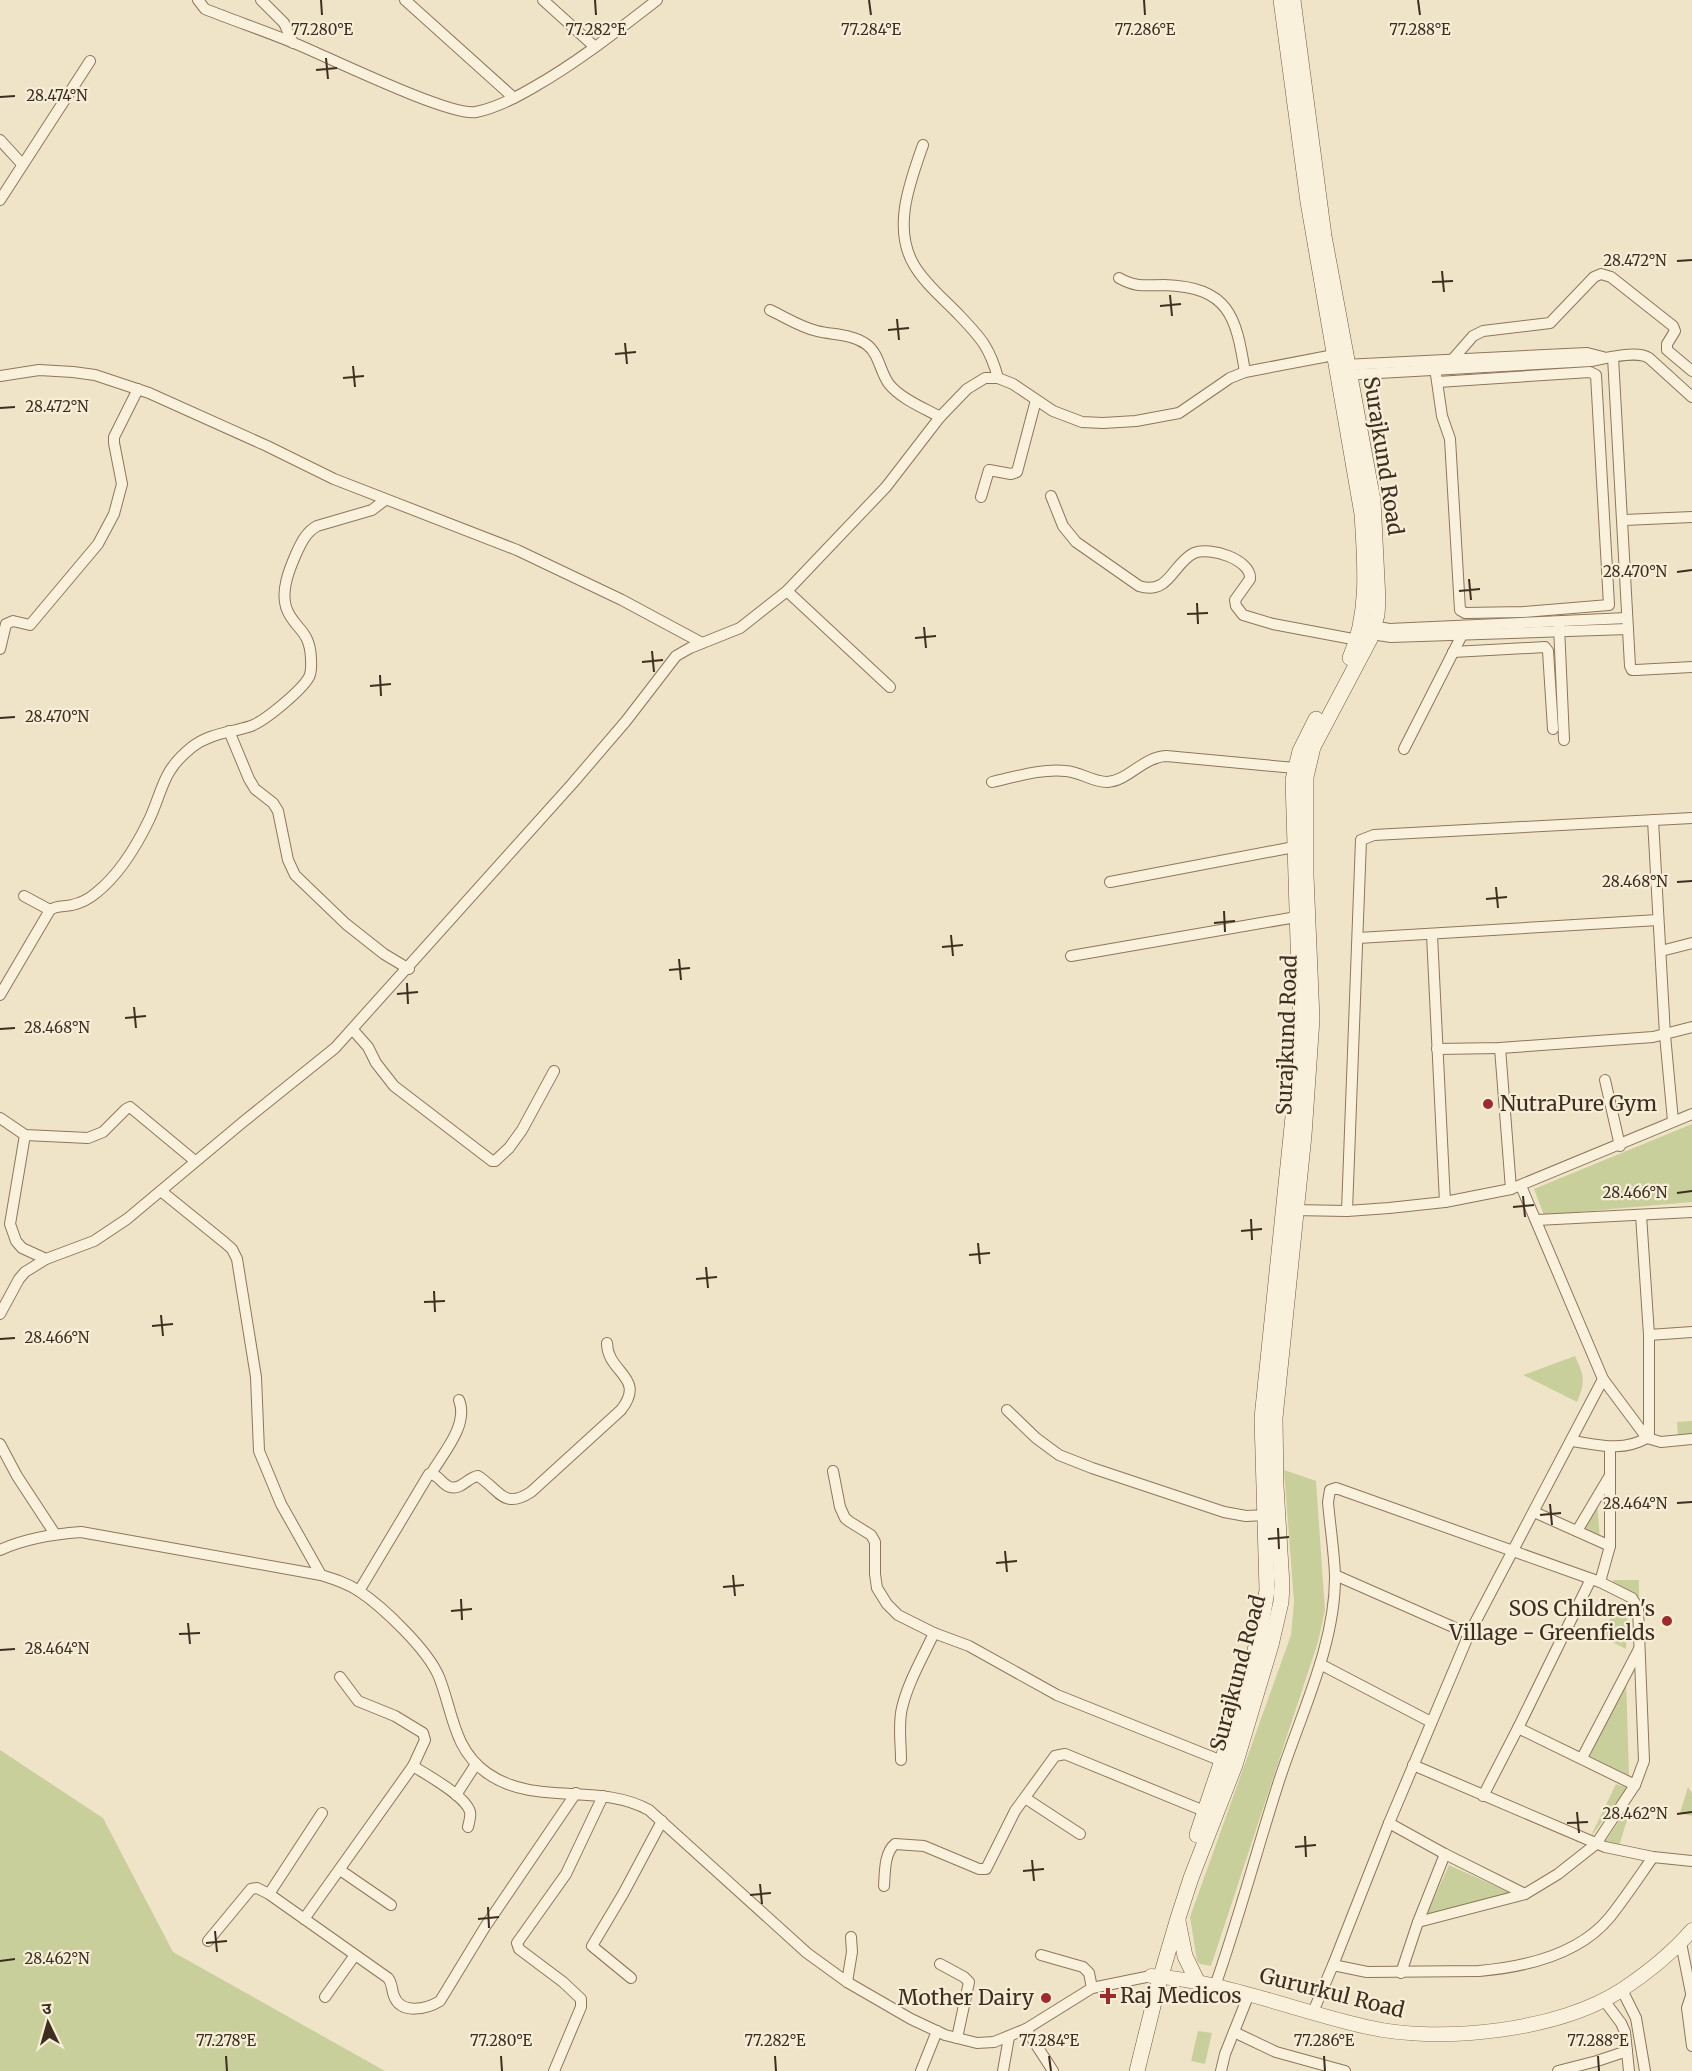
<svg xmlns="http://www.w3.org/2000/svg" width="1692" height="2071" viewBox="0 0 1692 2071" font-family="Merriweather,'Noto Sans Devanagari',serif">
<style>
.green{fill:#c9cf9b}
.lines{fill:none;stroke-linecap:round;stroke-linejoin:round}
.minor-casing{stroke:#8d765c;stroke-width:12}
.tertiary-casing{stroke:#8d765c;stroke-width:15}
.secondary-casing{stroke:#6f573f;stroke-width:16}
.minor{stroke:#faf1dc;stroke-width:10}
.tertiary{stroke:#faf1dc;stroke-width:14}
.secondary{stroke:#faf1dc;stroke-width:15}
.ticks{fill:none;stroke:#3d2e20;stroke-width:2}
.poi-dot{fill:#9e2a2b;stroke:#f7eed8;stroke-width:2}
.labels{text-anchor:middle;stroke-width:4.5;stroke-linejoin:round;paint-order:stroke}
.street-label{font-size:21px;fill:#3d2e20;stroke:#f7eed8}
.poi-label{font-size:21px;fill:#3d2e20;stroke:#f7eed8;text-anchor:start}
.ticks-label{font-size:15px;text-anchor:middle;fill:#3d2e20;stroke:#f7eed8;stroke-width:4.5;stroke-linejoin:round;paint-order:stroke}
</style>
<rect width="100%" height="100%" fill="#f0e4c8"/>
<g class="green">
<polygon points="1692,1124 1692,1202 1544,1215 1534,1189"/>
<path d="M 1575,1356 C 1584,1376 1586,1381 1577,1402 L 1523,1375 Z"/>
<polygon points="1692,1421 1692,1435 1678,1437 1677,1422"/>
<polygon points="1284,1470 1316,1481 1325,1610 1318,1642 1211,1966 1200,1964 1197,1961 1190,1917 1291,1635 1294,1602"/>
<polygon points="1597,1502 1600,1539 1581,1531"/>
<polygon points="1613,1580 1639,1580 1639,1597 1613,1585"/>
<polygon points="1618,1602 1628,1607 1626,1649 1602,1637"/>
<polygon points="1626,1677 1629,1775 1590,1756"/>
<polygon points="0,1750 103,1818 173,1952 385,2071 0,2071"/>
<polygon points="1616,1784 1627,1788 1590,1838"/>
<polygon points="1688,1787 1692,1793 1692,1816 1680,1813"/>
<polygon points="1624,1814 1628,1817 1619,1846 1605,1842"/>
<polygon points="1449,1865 1515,1895 1427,1914"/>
<polygon points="1198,2031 1212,2033 1205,2064 1191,2061"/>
</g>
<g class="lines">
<defs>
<g id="minor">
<path d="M 198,0 L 205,9 C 235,21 265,31 294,43 C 326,56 450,117 476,112 C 496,108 517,97 534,87 C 578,62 617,31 657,0"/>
<polyline points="261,0 284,23 293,43"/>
<polyline points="405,0 514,98"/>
<polyline points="543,0 595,47"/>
<polyline points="0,140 22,164"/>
<path d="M 923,145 C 910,182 892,228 914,265 C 925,284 945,300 960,316 C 981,338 990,348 998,378"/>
<polyline points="0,200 90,61"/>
<path d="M 1119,278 C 1137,288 1145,285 1164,285 C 1229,287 1236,316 1245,372"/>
<path d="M 770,310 C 785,317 800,327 817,331 C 833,335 852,334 866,344 C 879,353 880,372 889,384 C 901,399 924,408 940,417"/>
<polyline points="1613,357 1630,666 1632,670 1636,670 1692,667"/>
<polyline points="1452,360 1473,336 1483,331 1550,323 1594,277 1601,274 1611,277 1673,326 1675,331 1667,344 1667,350 1692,371"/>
<polyline points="1434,361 1442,416 1450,439 1460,610 1465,613 1523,612 1609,605 1596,375 1590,372 1438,382"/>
<polyline points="1344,365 1587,353 1603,357"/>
<path d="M 1343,375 L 1591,361 C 1606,358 1637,350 1649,358 L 1692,397"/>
<polyline points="0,376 39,370 73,372 95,375 149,393 267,446 334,479 517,550 622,600 702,643"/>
<path d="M 1051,496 L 1063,526 L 1076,542 L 1139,586 C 1169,596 1173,563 1194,553 C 1210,546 1252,560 1250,579 L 1235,600 L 1236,606 L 1243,615 L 1273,624 L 1358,640"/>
<polyline points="981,497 989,470 1011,474 1017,472 1036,400"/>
<polyline points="1624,520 1692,517"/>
<polyline points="787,591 890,687"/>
<polyline points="1367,625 1389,629 1627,618"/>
<polyline points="1559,626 1564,740"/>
<polyline points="1365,633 1391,637 1628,629"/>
<polyline points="0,649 6,624 13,621 30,625 98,544 114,514 122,484 114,443 114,437 138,389"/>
<polyline points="1453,652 1545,647 1548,651 1553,729"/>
<polyline points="229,731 249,779 255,789 273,803 278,811 288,860 295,875 346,924 384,954 409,969"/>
<polyline points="1404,749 1465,629"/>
<path d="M 992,782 C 1015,777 1042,768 1066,771 C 1080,772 1093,782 1107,782 C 1128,781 1143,757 1166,756 L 1295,768"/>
<polyline points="1653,820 1665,1035 1673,1121"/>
<polyline points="1110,882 1294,847"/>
<polyline points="24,896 50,910"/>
<polyline points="1432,935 1445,1202"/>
<polyline points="1358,938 1658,920"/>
<polyline points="1661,951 1692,943"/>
<polyline points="1071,956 1302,916"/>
<path d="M 0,995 L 50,910 C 57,905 64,907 72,905 C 81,903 89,899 96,893 C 120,874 136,847 149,820 C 164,788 161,772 192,747 C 210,733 230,733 251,726 C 265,721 302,690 309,677 C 312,671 311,664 311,659 C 310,628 293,629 286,607 C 281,590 289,570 296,554 C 301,543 306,532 317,526 L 372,510 L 385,500"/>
<polyline points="353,1030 368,1047 376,1063 394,1086 492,1161 495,1161 509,1148 522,1130 554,1071"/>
<polyline points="1500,1048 1511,1189"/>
<polyline points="1437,1049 1500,1048 1653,1037 1692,1027"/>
<polyline points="1605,1080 1620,1146"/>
<polyline points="0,1118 25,1135 88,1138 103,1132 126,1109 130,1107 195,1161"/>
<polyline points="25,1135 10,1224 16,1241 22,1248 46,1259"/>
<polyline points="1521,1186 1603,1379 1647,1438 1661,1442 1692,1439"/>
<polyline points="161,1191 224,1242 232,1249 237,1259 256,1377 259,1451 281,1504 321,1575"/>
<polyline points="1292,1210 1347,1211 1389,1208 1445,1202 1511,1189 1692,1114"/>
<polyline points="1347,1211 1361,840 1374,835 1692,818"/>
<polyline points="1537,1220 1692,1212"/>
<polyline points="0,1314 19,1279 25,1272 46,1259 94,1241 127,1219 243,1122 335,1048 572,784 626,721 676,656 690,648 740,628 787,591 886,487 940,417 967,389 985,378 998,378 1013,384 1053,411 1082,422 1103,423 1136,421 1179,413 1230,378 1245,372 1334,355"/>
<polyline points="1649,1335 1692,1332"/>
<polyline points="1007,1410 1036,1438 1059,1455 1092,1468 1224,1512 1246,1516 1266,1515"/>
<path d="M 1572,1441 C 1599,1445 1622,1452 1647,1438 L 1649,1434 L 1649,1335 L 1641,1215"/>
<polyline points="0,1444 17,1476 55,1534"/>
<polyline points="833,1471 840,1507 845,1518 850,1522 871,1535 875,1542 875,1574 877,1588 887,1604 898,1615 934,1633 969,1646 1057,1695 1227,1763"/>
<path d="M 431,1474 C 443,1453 469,1425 459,1400"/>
<polyline points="1534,1512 1610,1546"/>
<polyline points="1577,1531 1609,1477"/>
<path d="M 0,1550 C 26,1538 53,1534 81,1532 L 321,1575 C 334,1579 347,1583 359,1591 C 383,1607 428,1650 439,1677 C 453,1712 453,1749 487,1773 C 535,1807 598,1782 649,1810 L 807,1953 L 847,1982 L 911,2019 L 945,2035 L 977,2043 L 994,2042 L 1026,2029 L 1092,1988 L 1151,1976"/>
<polyline points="1335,1575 1469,1634"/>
<polyline points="1600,1582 1610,1546 1610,1447"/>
<path d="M 359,1591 L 429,1474 C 439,1474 441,1484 450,1487 C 462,1490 468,1477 478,1476 C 500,1490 503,1510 531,1492 L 621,1410 C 647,1377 607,1373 607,1343"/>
<polyline points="1320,1664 1431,1722"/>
<polyline points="1518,1728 1635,1785"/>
<polyline points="1582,1758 1639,1649"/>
<path d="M 901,1760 C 901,1743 898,1724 902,1708 C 908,1682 923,1657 934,1633"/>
<polyline points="1413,1765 1605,1847 1653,1857 1692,1861"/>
<path d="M 413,1766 C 427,1775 466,1796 470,1812 C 471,1817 469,1822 468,1827"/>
<polyline points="456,1795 476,1764"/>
<polyline points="1483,1796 1518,1728 1591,1579"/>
<polyline points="1025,1798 1080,1834"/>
<polyline points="1389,1823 1445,1854 1525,1894"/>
<polyline points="340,1870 391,1905"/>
<path d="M 884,1886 C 885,1873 884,1853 895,1844 L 924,1846 L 979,1869 L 986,1869 L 1015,1811 L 1055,1756 L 1065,1754 L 1209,1813"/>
<polyline points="269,1894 322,1813"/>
<polyline points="304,1919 413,1766 425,1740 423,1733 395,1716 358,1701 340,1677"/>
<path d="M 208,1941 L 251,1889 L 257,1888 L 269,1894 L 388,1978 C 393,1984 391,1989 394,1996 C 401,2015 427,2009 440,2001 L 485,1927 L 576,1793"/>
<polyline points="1681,1943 1692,1998"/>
<polyline points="1041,1955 1083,1967 1089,1973 1092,1988"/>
<polyline points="940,1964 964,1977 969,1982 957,2038"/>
<path d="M 1333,1965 L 1367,1972 L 1479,1971 C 1525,1967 1579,1955 1610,1917 C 1625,1898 1639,1877 1653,1857"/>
<polyline points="1401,1973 1418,1922 1445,1854"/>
<polyline points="631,1978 592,1946 623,1894 662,1821"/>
<polyline points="847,1982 852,1952 851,1937"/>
<path d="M 1215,1986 C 1239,1918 1257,1849 1279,1781 C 1300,1716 1336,1644 1335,1575 C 1334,1550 1330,1526 1328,1502 L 1330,1490 L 1336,1488 L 1600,1582 L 1632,1598 L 1638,1608 L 1644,1761 L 1635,1785 L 1596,1844 L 1558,1874 L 1525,1894 L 1418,1922"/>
<polyline points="1622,1990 1636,2018 1645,2071"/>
<polyline points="1691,1996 1687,2008 1692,2046"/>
<polyline points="325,1997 355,1955"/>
<polyline points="1603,1999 1621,2023 1625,2032 1629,2071"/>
<polyline points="1313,2012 1333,1965 1389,1823 1469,1634 1603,1379"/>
<polyline points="1026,2029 1053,2071"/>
<polyline points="1234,2032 1276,2052 1345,2071"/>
<polyline points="554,2071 581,2007 581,1999 563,1982 519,1949 517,1943 566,1874 603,1796"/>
<polyline points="921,2071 937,2031"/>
<polyline points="1003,2071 1009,2037"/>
<polyline points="1221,2071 1225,2054 1249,1994"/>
<polyline points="1558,2071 1597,2061 1627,2051"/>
</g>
<path id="tertiary" d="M 1151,1976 C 1225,1981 1295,2011 1367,2027 C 1440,2044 1560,2031 1623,1989 C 1647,1973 1673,1952 1692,1930"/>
<g id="secondary">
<path d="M 1281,0 L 1308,202 L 1362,514 C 1365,562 1370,613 1350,658"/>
<path d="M 1197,1835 C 1223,1755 1255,1674 1267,1590 L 1262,1418 L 1301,1039 L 1293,780 L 1300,751 L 1316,719"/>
<polyline points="1178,1921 1185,1956 1198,1983"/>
<polyline points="1137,2071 1158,1986 1178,1918 1191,1878 1235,1765 1271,1645 1281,1602 1282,1585 1276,1486 1275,1418 1304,1135 1312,1019 1306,876 1306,777 1313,747 1370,639 1377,615 1378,600 1373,500 1324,236 1293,0"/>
</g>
</defs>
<use href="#minor" class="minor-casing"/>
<use href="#tertiary" class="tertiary-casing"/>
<use href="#secondary" class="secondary-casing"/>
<use href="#minor" class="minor"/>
<use href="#tertiary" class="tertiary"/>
<use href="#secondary" class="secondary"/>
</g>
<path class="ticks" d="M 321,0 L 322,15M 595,0 L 596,15M 869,0 L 871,15M 1144,0 L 1145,15M 1418,0 L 1420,15M 326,58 L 328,79M 316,70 L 337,68M 0,97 L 15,96M 1677,261 L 1692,260M 1442,271 L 1444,292M 1432,282 L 1453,281M 1170,295 L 1172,316M 1160,306 L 1181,304M 897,319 L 899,340M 888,330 L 909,328M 625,343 L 627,364M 615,354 L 636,352M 353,366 L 355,387M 343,378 L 364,376M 0,408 L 15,407M 1677,572 L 1692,570M 1469,579 L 1471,600M 1459,591 L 1480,589M 1197,603 L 1198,624M 1187,614 L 1208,613M 924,627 L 926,648M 915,638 L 936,636M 652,651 L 654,672M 642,662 L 663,660M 380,675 L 381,696M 370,686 L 391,684M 0,718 L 15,717M 1677,882 L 1692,881M 1496,887 L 1498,908M 1486,899 L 1507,897M 1224,911 L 1225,932M 1214,923 L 1235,921M 951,935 L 953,956M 942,947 L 963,945M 679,959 L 681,980M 669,970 L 690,968M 407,983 L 408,1004M 397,994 L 418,992M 134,1007 L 136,1028M 125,1018 L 146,1016M 0,1029 L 15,1028M 1677,1193 L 1692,1191M 1523,1196 L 1525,1217M 1513,1207 L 1534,1205M 1251,1219 L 1252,1240M 1241,1231 L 1262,1229M 978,1243 L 980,1264M 969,1255 L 990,1253M 706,1267 L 708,1288M 696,1279 L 717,1277M 434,1291 L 435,1312M 424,1302 L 445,1301M 161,1315 L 163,1336M 152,1326 L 173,1324M 0,1339 L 15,1338M 1677,1503 L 1692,1502M 1550,1504 L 1552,1525M 1540,1515 L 1561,1513M 1278,1528 L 1279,1549M 1268,1539 L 1289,1537M 1005,1551 L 1007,1572M 996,1563 L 1017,1561M 733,1575 L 735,1596M 723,1587 L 744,1585M 461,1599 L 462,1620M 451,1611 L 472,1609M 188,1623 L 190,1644M 179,1634 L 200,1633M 0,1650 L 15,1649M 1577,1812 L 1579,1833M 1677,1814 L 1692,1812M 1567,1823 L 1588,1822M 1305,1836 L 1306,1857M 1295,1847 L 1316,1845M 1032,1860 L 1034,1881M 1023,1871 L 1044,1869M 760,1884 L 762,1904M 750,1895 L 771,1893M 488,1907 L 489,1928M 478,1919 L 499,1917M 215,1931 L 217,1952M 206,1943 L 227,1941M 0,1961 L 15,1959M 226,2056 L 227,2071M 501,2056 L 502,2071M 775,2056 L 776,2071M 1049,2056 L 1051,2071M 1324,2056 L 1325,2071M 1598,2056 L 1599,2071"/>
<g class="poi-dot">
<circle cx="1488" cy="1104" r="6"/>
<circle cx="1667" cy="1621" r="6"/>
<path d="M1105 1987h6v6h6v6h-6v6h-6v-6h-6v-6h6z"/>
<circle cx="1046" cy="1998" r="6"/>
</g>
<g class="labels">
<g class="street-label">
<text transform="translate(1383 456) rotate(81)" y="7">Surajkund Road</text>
<text transform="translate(1287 1035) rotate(-88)" y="7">Surajkund Road</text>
<text transform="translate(1238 1673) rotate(-75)" y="7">Surajkund Road</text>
<text transform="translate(1332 1993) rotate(14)" y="7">Gururkul Road</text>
</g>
<g class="poi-label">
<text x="1500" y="1111">NutraPure Gym</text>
<text x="1655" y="1616" text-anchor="end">SOS Children's<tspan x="1655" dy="24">Village - Greenfields</tspan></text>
<text x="1120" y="2003">Raj Medicos</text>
<text x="1034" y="2005" text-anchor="end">Mother Dairy</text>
</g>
</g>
<g class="ticks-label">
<text x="322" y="35">77.280°E</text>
<text x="596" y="35">77.282°E</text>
<text x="871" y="35">77.284°E</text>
<text x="1145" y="35">77.286°E</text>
<text x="1420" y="35">77.288°E</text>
<text x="57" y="101">28.474°N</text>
<text x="1635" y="266">28.472°N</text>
<text x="57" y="412">28.472°N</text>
<text x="1635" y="577">28.470°N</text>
<text x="57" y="722">28.470°N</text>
<text x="1635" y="887">28.468°N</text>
<text x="57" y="1033">28.468°N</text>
<text x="1635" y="1198">28.466°N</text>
<text x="57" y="1343">28.466°N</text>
<text x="1635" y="1509">28.464°N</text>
<text x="57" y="1654">28.464°N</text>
<text x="1635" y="1819">28.462°N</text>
<text x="57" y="1964">28.462°N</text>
<text x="226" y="2046">77.278°E</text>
<text x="501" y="2046">77.280°E</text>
<text x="775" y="2046">77.282°E</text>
<text x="1049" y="2046">77.284°E</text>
<text x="1324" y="2046">77.286°E</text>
<text x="1598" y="2046">77.288°E</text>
</g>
<g transform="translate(48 2023) rotate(355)" stroke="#f7eed8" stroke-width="4.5" paint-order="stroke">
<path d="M0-4.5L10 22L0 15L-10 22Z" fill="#3d2e20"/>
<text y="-9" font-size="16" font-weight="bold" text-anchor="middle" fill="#3d2e20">उ</text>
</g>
</svg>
